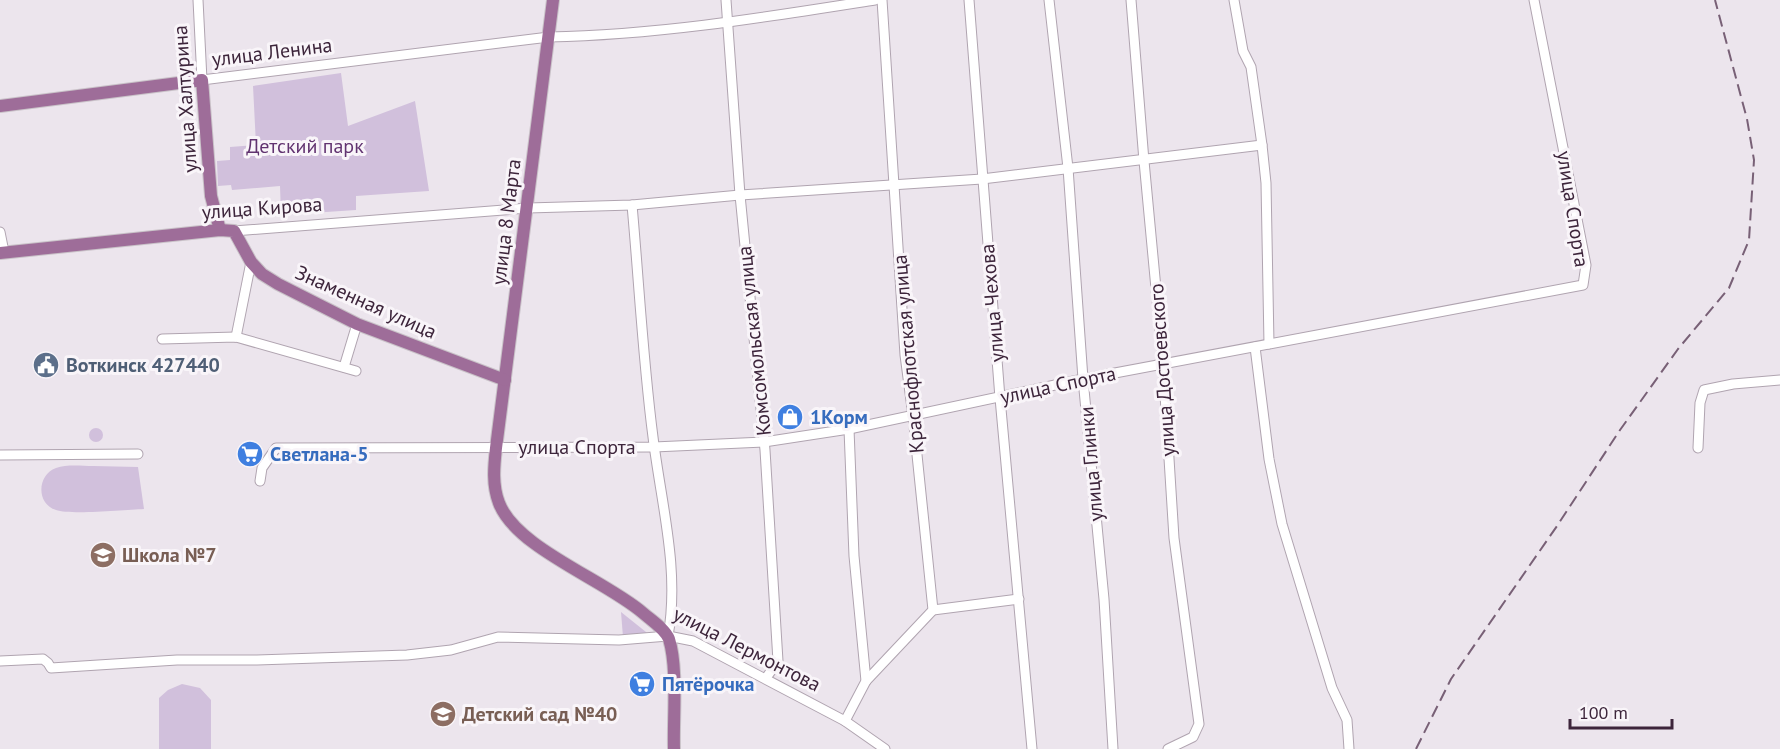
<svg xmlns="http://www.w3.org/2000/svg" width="1780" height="749" viewBox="0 0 1780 749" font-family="'PT Sans',sans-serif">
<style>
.green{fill:#d1c0dc}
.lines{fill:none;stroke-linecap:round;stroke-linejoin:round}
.minor-casing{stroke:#b0a4b0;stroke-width:11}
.major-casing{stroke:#c9c2c8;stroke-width:14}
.minor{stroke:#fff;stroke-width:9}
.major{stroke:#9e6d99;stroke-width:12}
.rail{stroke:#786076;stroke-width:2;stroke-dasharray:12 6;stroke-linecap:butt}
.labels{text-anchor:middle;stroke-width:6;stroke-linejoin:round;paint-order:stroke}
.street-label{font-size:20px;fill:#3d253b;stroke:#f9f5f9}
.park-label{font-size:20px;fill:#613370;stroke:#f9f5f9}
.service-label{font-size:20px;font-weight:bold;fill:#4e5e75;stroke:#f9f5f9;text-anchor:start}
.shop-label{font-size:20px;font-weight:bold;fill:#366cbe;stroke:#f9f5f9;text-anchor:start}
.education-label{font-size:20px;font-weight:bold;fill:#785e54;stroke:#f9f5f9;text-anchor:start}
</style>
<rect width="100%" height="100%" fill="#ece5ed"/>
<g class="green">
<polygon points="341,73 348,126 415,101 429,191 356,196 356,210 281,215 280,186 232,190 231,185 218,186 217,161 230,160 230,147 256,145 253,86"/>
<circle cx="96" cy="435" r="7"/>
<path d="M 93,466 L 138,467 L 144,509 C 125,510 70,515 56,510 C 36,504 37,475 56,468 C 67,464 82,466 93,466 Z"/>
<polygon points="621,612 651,636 623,637"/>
<polygon points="182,684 200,688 211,700 211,749 159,749 159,698 168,690"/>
</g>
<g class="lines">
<defs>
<g id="minor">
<path d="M 198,0 L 202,80 L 549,37 C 658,35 767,17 875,0"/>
<polyline points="726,0 740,195 765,450 778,661 766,678"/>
<polyline points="969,0 1000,398 1032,749"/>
<polyline points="1049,0 1068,168 1083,379 1104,599 1113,749"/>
<polyline points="1131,0 1144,161 1163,363 1174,538 1199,724 1193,737 1168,749"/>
<polyline points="1234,0 1243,51 1251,67 1262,145 1266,183 1269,344"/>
<path d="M 632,205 C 639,282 643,361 653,437 C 661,503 680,570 668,636"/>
<polyline points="234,231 528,208 632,205 740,195 982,179 1262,145"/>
<polyline points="0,232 4,252"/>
<polyline points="236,337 251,262"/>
<polyline points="162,339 236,337 356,371"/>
<polyline points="1255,347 1269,459 1282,524 1332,688 1347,720 1349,749"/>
<polyline points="344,367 357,324"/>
<polyline points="1698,448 1700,403 1704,390 1733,384 1780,380"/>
<polyline points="0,455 138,454"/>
<polyline points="260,481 262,468 276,448 654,447 764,442 849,429 1083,379 1583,285 1586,265 1534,0"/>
<polyline points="933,610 1019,599"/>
<polyline points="0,661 43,659 48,663 51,668 177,660 257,660 407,655 451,650 498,637 619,640 668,636 693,641 845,721 885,749"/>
<polyline points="866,681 933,610 913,416 905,355 882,0"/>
<polyline points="845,721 866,681 854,556 849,429"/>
</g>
<g id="major">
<path d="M 553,0 L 496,448 C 494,466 492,485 499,503 C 516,548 605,580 643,613 C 651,620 665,629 669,639 C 678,668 673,718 674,749"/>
<polyline points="0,106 202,80 211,196 220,230"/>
<polyline points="0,253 220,230 234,231 251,262 262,274 278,284 357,324 505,380"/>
</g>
</defs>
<use href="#minor" class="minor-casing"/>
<use href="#major" class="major-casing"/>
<use href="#minor" class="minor"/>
<use href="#major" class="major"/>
<polyline class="rail" points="1416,749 1451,679 1557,526 1620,430 1678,349 1729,288 1749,240 1754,160 1747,119 1715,0"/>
</g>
<defs>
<symbol id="civic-disc" viewBox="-11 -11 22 22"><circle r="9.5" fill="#5c6f8a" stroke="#f9f5f9"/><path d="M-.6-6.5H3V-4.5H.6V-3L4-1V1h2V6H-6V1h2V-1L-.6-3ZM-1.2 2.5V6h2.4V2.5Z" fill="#fff"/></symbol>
<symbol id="shop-disc" viewBox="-11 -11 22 22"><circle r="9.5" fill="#3f7fe0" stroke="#f9f5f9"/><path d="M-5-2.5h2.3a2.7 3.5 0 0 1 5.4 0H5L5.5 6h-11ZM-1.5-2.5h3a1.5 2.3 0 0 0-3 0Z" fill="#fff"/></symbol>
<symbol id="supermarket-disc" viewBox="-11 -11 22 22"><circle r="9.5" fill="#3f7fe0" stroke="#f9f5f9"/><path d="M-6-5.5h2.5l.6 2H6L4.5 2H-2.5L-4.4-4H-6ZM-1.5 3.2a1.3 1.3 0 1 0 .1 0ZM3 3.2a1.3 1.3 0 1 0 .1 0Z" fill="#fff"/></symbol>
<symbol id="school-disc" viewBox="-11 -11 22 22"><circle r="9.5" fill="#8d6e63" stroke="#f9f5f9"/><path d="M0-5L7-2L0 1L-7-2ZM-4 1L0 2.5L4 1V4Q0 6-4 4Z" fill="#fff"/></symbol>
</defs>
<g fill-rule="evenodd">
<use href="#civic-disc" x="31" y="350" width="30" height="30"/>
<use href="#shop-disc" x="775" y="402" width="30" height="30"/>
<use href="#supermarket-disc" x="235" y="439" width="30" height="30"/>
<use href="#school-disc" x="88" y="540" width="30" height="30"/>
<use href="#supermarket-disc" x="627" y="669" width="30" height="30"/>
<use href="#school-disc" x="428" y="699" width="30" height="30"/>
</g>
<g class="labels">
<g class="street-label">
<text transform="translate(272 52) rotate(-7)" y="7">улица Ленина</text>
<text transform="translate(185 99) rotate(-94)" y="7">улица Халтурина</text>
<text transform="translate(262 208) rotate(-4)" y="7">улица Кирова</text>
<text transform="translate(1573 209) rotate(81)" y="7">улица Спорта</text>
<text transform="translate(506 222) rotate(-83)" y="7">улица 8 Марта</text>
<text transform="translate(366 302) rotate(24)" y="7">Знаменная улица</text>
<text transform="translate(992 303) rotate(-95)" y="7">улица Чехова</text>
<text transform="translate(754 341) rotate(-96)" y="7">Комсомольская улица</text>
<text transform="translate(908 354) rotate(-95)" y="7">Краснофлотская улица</text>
<text transform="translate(1162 370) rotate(-94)" y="7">улица Достоевского</text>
<text transform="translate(1058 385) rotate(-12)" y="7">улица Спорта</text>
<text x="577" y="454">улица Спорта</text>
<text transform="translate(1091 464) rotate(-95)" y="7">улица Глинки</text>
<text transform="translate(747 649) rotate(27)" y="7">улица Лермонтова</text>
</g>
<g class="park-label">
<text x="305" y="153">Детский парк</text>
</g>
<g class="service-label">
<text x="66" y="372">Воткинск 427440</text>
</g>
<g class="shop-label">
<text x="810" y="424">1Корм</text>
<text x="270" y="461">Светлана-5</text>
<text x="662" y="691">Пятёрочка</text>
</g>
<g class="education-label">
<text x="122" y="562">Школа №7</text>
<text x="462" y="721">Детский сад №40</text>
</g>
</g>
<path d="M1570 719v9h102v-9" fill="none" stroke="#3d253b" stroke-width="3"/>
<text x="1579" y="719" font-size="18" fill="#3d253b" stroke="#f9f5f9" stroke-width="4.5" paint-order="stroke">100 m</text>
</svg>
